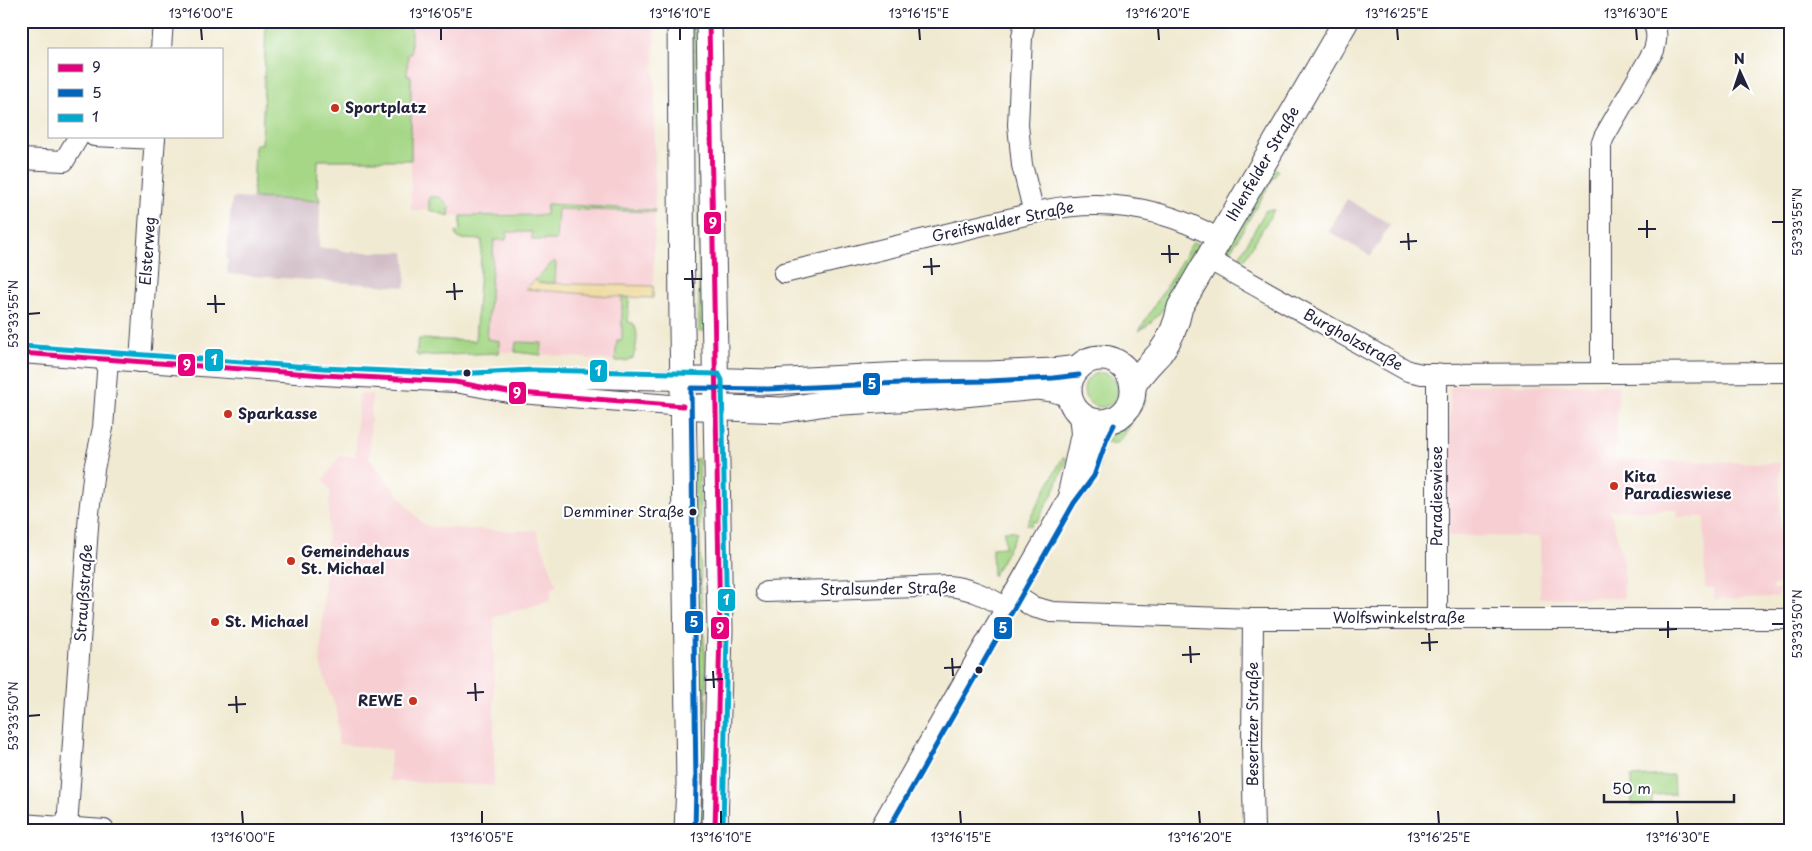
<svg xmlns="http://www.w3.org/2000/svg" width="1812" height="851" viewBox="0 0 1812 851" font-family="'Playpen Sans',sans-serif">
<style>
.built{fill:#f7cfd3}
.industrial{fill:#d2bdc7}
.green{fill:#a5d786;stroke:#647c60}
.sand{fill:#eeda9e;stroke:#887e6c}
.lines{fill:none;stroke-linecap:round;stroke-linejoin:round}
.minor-casing{stroke:#414052;stroke-width:22}
.major-casing{stroke:#414052;stroke-width:27}
.minor{stroke:#fff;stroke-width:20}
.major{stroke:#fff;stroke-width:25}
.bus-1-casing{stroke:#fff;stroke-width:9}
.bus-2-casing{stroke:#fff;stroke-width:9}
.bus-3-casing{stroke:#fff;stroke-width:9}
.bus-1{stroke:#e5007d;stroke-width:5}
.bus-2{stroke:#0065bd;stroke-width:5}
.bus-3{stroke:#00a9ce;stroke-width:5}
.ticks{fill:none;stroke:#22223b;stroke-width:2}
.poi-dot{fill:#c8321e;stroke:#fff;stroke-width:2}
.bus-dot{fill:#22223b;stroke:#fff;stroke-width:2}
.labels{text-anchor:middle;stroke-width:4.5;stroke-linejoin:round;paint-order:stroke}
.bus-label{font-size:14px;fill:#22223b;stroke:#fff;text-anchor:end}
.poi-label{font-size:15px;font-weight:bold;fill:#22223b;stroke:#fff;text-anchor:start}
.street-label{font-size:15px;fill:#22223b;stroke:#fff}
.line-badge{stroke:#fff;stroke-width:2}
.badge-label{font-size:14px;text-anchor:middle;font-weight:bold;fill:#fff}
.neatline{fill:none;stroke:#22223b;stroke-width:2}
.ticks-label{font-size:12px;text-anchor:middle;fill:#22223b}
</style>
<rect width="100%" height="100%" fill="#fff"/>
<filter id="ink" filterUnits="userSpaceOnUse"><feTurbulence type="fractalNoise" baseFrequency=".02" numOctaves="2"/><feDisplacementMap in="SourceGraphic" scale="10" xChannelSelector="R" yChannelSelector="G"/><feConvolveMatrix kernelMatrix="1 2 1 2 8 2 1 2 1" color-interpolation-filters="sRGB"/></filter>
<filter id="wash" filterUnits="userSpaceOnUse"><feTurbulence type="fractalNoise" baseFrequency=".0096" numOctaves="4" result="noise"/><feDisplacementMap in="SourceGraphic" scale="20" xChannelSelector="R" yChannelSelector="G"/><feGaussianBlur stdDeviation="1.12" result="paint"/><feColorMatrix in="noise" values="0 0 0 0 0 0 0 0 0 0 0 0 0 0 0 0 0 1.4 0 .05"/><feComposite in="paint" operator="in"/></filter>
<g filter="url(#wash)">
<rect width="100%" height="100%" fill="#f1ead2"/>
<g class="built">
<polygon points="266,21 654,21 655,210 653,298 629,298 628,322 633,323 636,326 637,347 633,358 625,361 615,361 515,352 485,353 493,215 449,216 429,210 411,210 411,160 318,161"/>
<polygon points="1454,385 1619,385 1614,460 1780,463 1780,584 1773,585 1773,590 1780,590 1778,597 1714,599 1714,588 1705,588 1704,517 1678,517 1677,510 1610,510 1624,563 1624,598 1540,598 1540,537 1448,536 1450,389"/>
<polygon points="359,394 372,394 369,459 421,522 431,527 512,531 536,530 557,586 551,588 550,601 494,617 494,786 389,781 391,750 338,744 337,712 320,664 330,495 330,490 323,480 340,456 355,456"/>
</g>
<g class="industrial">
<polygon points="232,198 320,201 319,248 337,249 348,252 404,252 406,269 405,287 227,274 228,260 226,259"/>
<polygon points="1347,199 1390,224 1371,256 1328,231"/>
</g>
<g class="green">
<polygon points="266,21 411,21 411,54 408,54 407,75 411,76 411,160 318,160 317,192 320,201 253,198 255,144 262,144"/>
<polygon points="691,21 700,21 705,331 699,331 697,94"/>
<polygon points="1273,167 1278,170 1228,255 1228,247"/>
<polygon points="429,197 440,197 450,207 449,216 429,210"/>
<polygon points="547,204 655,210 655,212 558,209 556,240 532,240 532,232 507,232 506,240 494,240 487,339 499,341 499,353 418,356 416,354 419,339 475,341 482,240 460,239 456,236 456,232 460,231 461,216 546,215"/>
<polygon points="1266,210 1274,210 1244,260 1239,257"/>
<path d="M 1193,242 L 1199,245 C 1188,272 1165,316 1139,331 Z"/>
<polygon points="554,261 556,263 555,283 538,283 535,280"/>
<path d="M 622,297 L 629,298 L 628,322 L 633,323 C 640,332 636,348 633,358 L 625,361 L 615,361 L 617,340 L 622,340 Z"/>
<polygon points="516,342 542,343 541,355 515,352"/>
<circle cx="1101" cy="390" r="17"/>
<polygon points="1141,399 1146,400 1121,440 1117,443 1106,443 1115,426 1126,420 1132,414 1139,400"/>
<polygon points="1063,457 1066,458 1066,462 1053,493 1037,522 1034,521 1031,526 1027,524"/>
<polygon points="694,459 699,459 701,590 706,667 706,830 697,830"/>
<polygon points="1004,531 1012,531 1017,533 993,576 992,548 1005,547"/>
<polygon points="1673,775 1674,794 1652,795 1652,804 1632,805 1631,777"/>
</g>
<polygon class="sand" points="535,280 538,283 653,286 653,298 622,297 525,289"/>
</g>
<g filter="url(#ink)">
<g class="lines">
<defs>
<g id="minor">
<polyline points="1025,21 1022,37 1018,125 1022,165 1034,213"/>
<polyline points="161,49 163,21"/>
<polyline points="94,136 155,139"/>
<polyline points="21,159 64,161 79,136"/>
<polyline points="1208,259 1408,371 1422,374 1437,374 1791,372"/>
<path d="M 784,273 L 1046,210 C 1107,198 1166,209 1219,239"/>
<polyline points="21,353 323,375 455,382 508,392 683,406"/>
<polyline points="140,362 155,136"/>
<path d="M 1601,373 L 1601,145 L 1604,137 L 1654,50 C 1657,39 1658,31 1652,21"/>
<polyline points="485,380 533,377 683,380"/>
<polyline points="1069,489 1081,434 1079,413"/>
<path d="M 766,592 L 948,586 C 970,588 986,596 1005,607"/>
<polyline points="1013,594 1033,607 1052,612 1253,619 1791,619"/>
<polyline points="1437,618 1437,374"/>
<polyline points="1253,619 1252,745 1254,830"/>
<polyline points="21,824 104,830"/>
<polyline points="67,827 89,513 94,469 103,428 108,359"/>
<path d="M 879,830 L 1068,499 C 1078,488 1086,477 1092,462 C 1097,448 1099,434 1108,421"/>
</g>
<g id="major">
<polyline points="680,21 682,328 689,785 687,830"/>
<polyline points="709,21 720,630 715,830"/>
<circle cx="1101" cy="390" r="32"/>
<polyline points="698,380 768,382 924,374 989,374 1053,371 1078,368"/>
<path d="M 1133,386 C 1140,373 1150,364 1160,353 C 1170,340 1177,323 1180,307 L 1346,21"/>
<polyline points="699,407 783,410 826,403 933,397 1037,387 1053,389 1069,394"/>
</g>
</defs>
<use href="#minor" class="minor-casing"/>
<use href="#major" class="major-casing"/>
<use href="#minor" class="minor"/>
<use href="#major" class="major"/>
<defs>
<g id="bus-1">
<polyline points="709,21 720,630 715,830"/>
<polyline points="21,353 323,375 455,382 508,392 683,406"/>
</g>
<g id="bus-2">
<polyline points="695,830 696,785 691,388 768,389 924,382 989,381 1053,378 1079,375"/>
<polyline points="888,830 1074,503 1094,476 1107,439 1114,425"/>
</g>
<polyline id="bus-3" points="22,346 323,368 455,374 533,370 719,374 722,380 727,630 723,830"/>
</defs>
<use href="#bus-1" class="bus-1-casing"/>
<use href="#bus-2" class="bus-2-casing"/>
<use href="#bus-3" class="bus-3-casing"/>
<use href="#bus-1" class="bus-1"/>
<use href="#bus-2" class="bus-2"/>
<use href="#bus-3" class="bus-3"/>
</g>
</g>
<path class="ticks" d="M 201,28 L 202,40M 441,28 L 441,40M 680,28 L 680,40M 919,28 L 920,40M 1158,28 L 1159,40M 1397,28 L 1398,40M 1636,28 L 1637,40M 1647,220 L 1647,238M 1772,222 L 1784,222M 1638,229 L 1656,229M 1408,233 L 1409,250M 1400,242 L 1417,241M 1169,245 L 1170,263M 1161,254 L 1179,254M 931,258 L 932,275M 923,267 L 940,266M 692,270 L 693,288M 684,279 L 702,279M 454,283 L 455,300M 446,292 L 463,291M 215,295 L 216,313M 207,304 L 225,304M 28,314 L 40,313M 1668,621 L 1668,638M 1772,624 L 1784,624M 1659,630 L 1677,629M 1429,633 L 1430,651M 1421,643 L 1438,642M 1190,646 L 1191,663M 1182,655 L 1200,654M 952,658 L 953,676M 944,668 L 961,667M 713,671 L 714,688M 705,680 L 723,679M 475,683 L 476,701M 467,693 L 484,692M 236,696 L 237,713M 228,705 L 246,704M 28,716 L 40,715M 242,811 L 243,824M 482,811 L 482,824M 721,811 L 721,824M 960,811 L 961,824M 1199,811 L 1200,824M 1438,811 L 1439,824M 1677,811 L 1678,824"/>
<g class="poi-dot">
<circle cx="335" cy="108" r="5"/>
<circle cx="228" cy="414" r="5"/>
<circle cx="1614" cy="486" r="5"/>
<circle cx="291" cy="561" r="5"/>
<circle cx="215" cy="622" r="5"/>
<circle cx="413" cy="701" r="5"/>
</g>
<g class="bus-dot">
<circle cx="467" cy="373" r="4.5"/>
<circle cx="693" cy="512" r="4.5"/>
<circle cx="979" cy="670" r="4.5"/>
</g>
<g class="labels">
<g class="bus-label">
<text x="684" y="517">Demminer Straße</text>
</g>
<g class="poi-label">
<text x="345" y="113">Sportplatz</text>
<text x="238" y="419">Sparkasse</text>
<text x="1624" y="482">Kita<tspan x="1624" dy="17">Paradieswiese</tspan></text>
<text x="301" y="557">Gemeindehaus<tspan x="301" dy="17">St. Michael</tspan></text>
<text x="225" y="627">St. Michael</text>
<text x="403" y="706" text-anchor="end">REWE</text>
</g>
<g class="street-label">
<text transform="translate(1263 164) rotate(-60)" y="5">Ihlenfelder Straße</text>
<text transform="translate(1003 222) rotate(-12)" y="5">Greifswalder Straße</text>
<text transform="translate(148 251) rotate(-86)" y="5">Elsterweg</text>
<text transform="translate(1353 340) rotate(29)" y="5">Burgholzstraße</text>
<text transform="translate(1437 496) rotate(-90)" y="5">Paradieswiese</text>
<text transform="translate(888 589) rotate(-1)" y="5">Stralsunder Straße</text>
<text transform="translate(84 593) rotate(-86)" y="5">Straußstraße</text>
<text x="1399" y="623">Wolfswinkelstraße</text>
<text transform="translate(1253 724) rotate(-90)" y="5">Beseritzer Straße</text>
</g>
</g>
<g class="line-badge">
<rect x="703" y="211" width="19" height="24" rx="5" fill="#e5007d"/>
<rect x="204" y="348" width="20" height="24" rx="5" fill="#00a9ce"/>
<rect x="177" y="353" width="19" height="24" rx="5" fill="#e5007d"/>
<rect x="589" y="359" width="19" height="24" rx="5" fill="#00a9ce"/>
<rect x="862" y="372" width="19" height="24" rx="5" fill="#0065bd"/>
<rect x="508" y="381" width="19" height="24" rx="5" fill="#e5007d"/>
<rect x="717" y="588" width="19" height="24" rx="5" fill="#00a9ce"/>
<rect x="684" y="610" width="20" height="24" rx="5" fill="#0065bd"/>
<rect x="710" y="616" width="20" height="24" rx="5" fill="#e5007d"/>
<rect x="993" y="616" width="20" height="24" rx="5" fill="#0065bd"/>
</g>
<g class="badge-label">
<text x="713" y="228">9</text>
<text x="214" y="365">1</text>
<text x="187" y="370">9</text>
<text x="598" y="376">1</text>
<text x="872" y="389">5</text>
<text x="517" y="398">9</text>
<text x="726" y="605">1</text>
<text x="694" y="627">5</text>
<text x="720" y="633">9</text>
<text x="1003" y="633">5</text>
</g>
<rect width="1812" height="851" fill="none" stroke="#fff" stroke-width="55"/>
<rect x="48" y="48" width="175" height="90" fill="#ffffff" stroke="#a7a7b1"/>
<rect x="58" y="64" width="25" height="8" fill="#e5007d" stroke="#a7a7b1"/>
<text x="92" y="72" font-size="15" fill="#22223b">9</text>
<rect x="58" y="89" width="25" height="8" fill="#0065bd" stroke="#a7a7b1"/>
<text x="92" y="98" font-size="15" fill="#22223b">5</text>
<rect x="58" y="114" width="25" height="8" fill="#00a9ce" stroke="#a7a7b1"/>
<text x="92" y="122" font-size="15" fill="#22223b">1</text>
<g transform="translate(1740 72) rotate(357)" stroke="#ffffff" stroke-width="4" paint-order="stroke">
<path d="M0-4L9 19L0 12L-9 19Z" fill="#22223b"/>
<text y="-8" font-size="14" font-weight="bold" text-anchor="middle" fill="#22223b">N</text>
</g>
<path d="M1604 794v8h130v-8" fill="none" stroke="#22223b" stroke-width="2.5"/>
<text x="1612" y="794" font-size="15" fill="#22223b" stroke="#ffffff" stroke-width="4" paint-order="stroke">50 m</text>
<rect x="28" y="28" width="1756" height="796" class="neatline"/>
<g class="ticks-label">
<text x="201" y="18">13°16'00"E</text>
<text x="441" y="18">13°16'05"E</text>
<text x="680" y="18">13°16'10"E</text>
<text x="919" y="18">13°16'15"E</text>
<text x="1158" y="18">13°16'20"E</text>
<text x="1397" y="18">13°16'25"E</text>
<text x="1636" y="18">13°16'30"E</text>
<text transform="translate(1798 222) rotate(-90)" y="4">53°33'55"N</text>
<text transform="translate(14 314) rotate(-90)" y="4">53°33'55"N</text>
<text transform="translate(1798 624) rotate(-90)" y="4">53°33'50"N</text>
<text transform="translate(14 716) rotate(-90)" y="4">53°33'50"N</text>
<text x="243" y="842">13°16'00"E</text>
<text x="482" y="842">13°16'05"E</text>
<text x="721" y="842">13°16'10"E</text>
<text x="961" y="842">13°16'15"E</text>
<text x="1200" y="842">13°16'20"E</text>
<text x="1439" y="842">13°16'25"E</text>
<text x="1678" y="842">13°16'30"E</text>
</g>
</svg>
